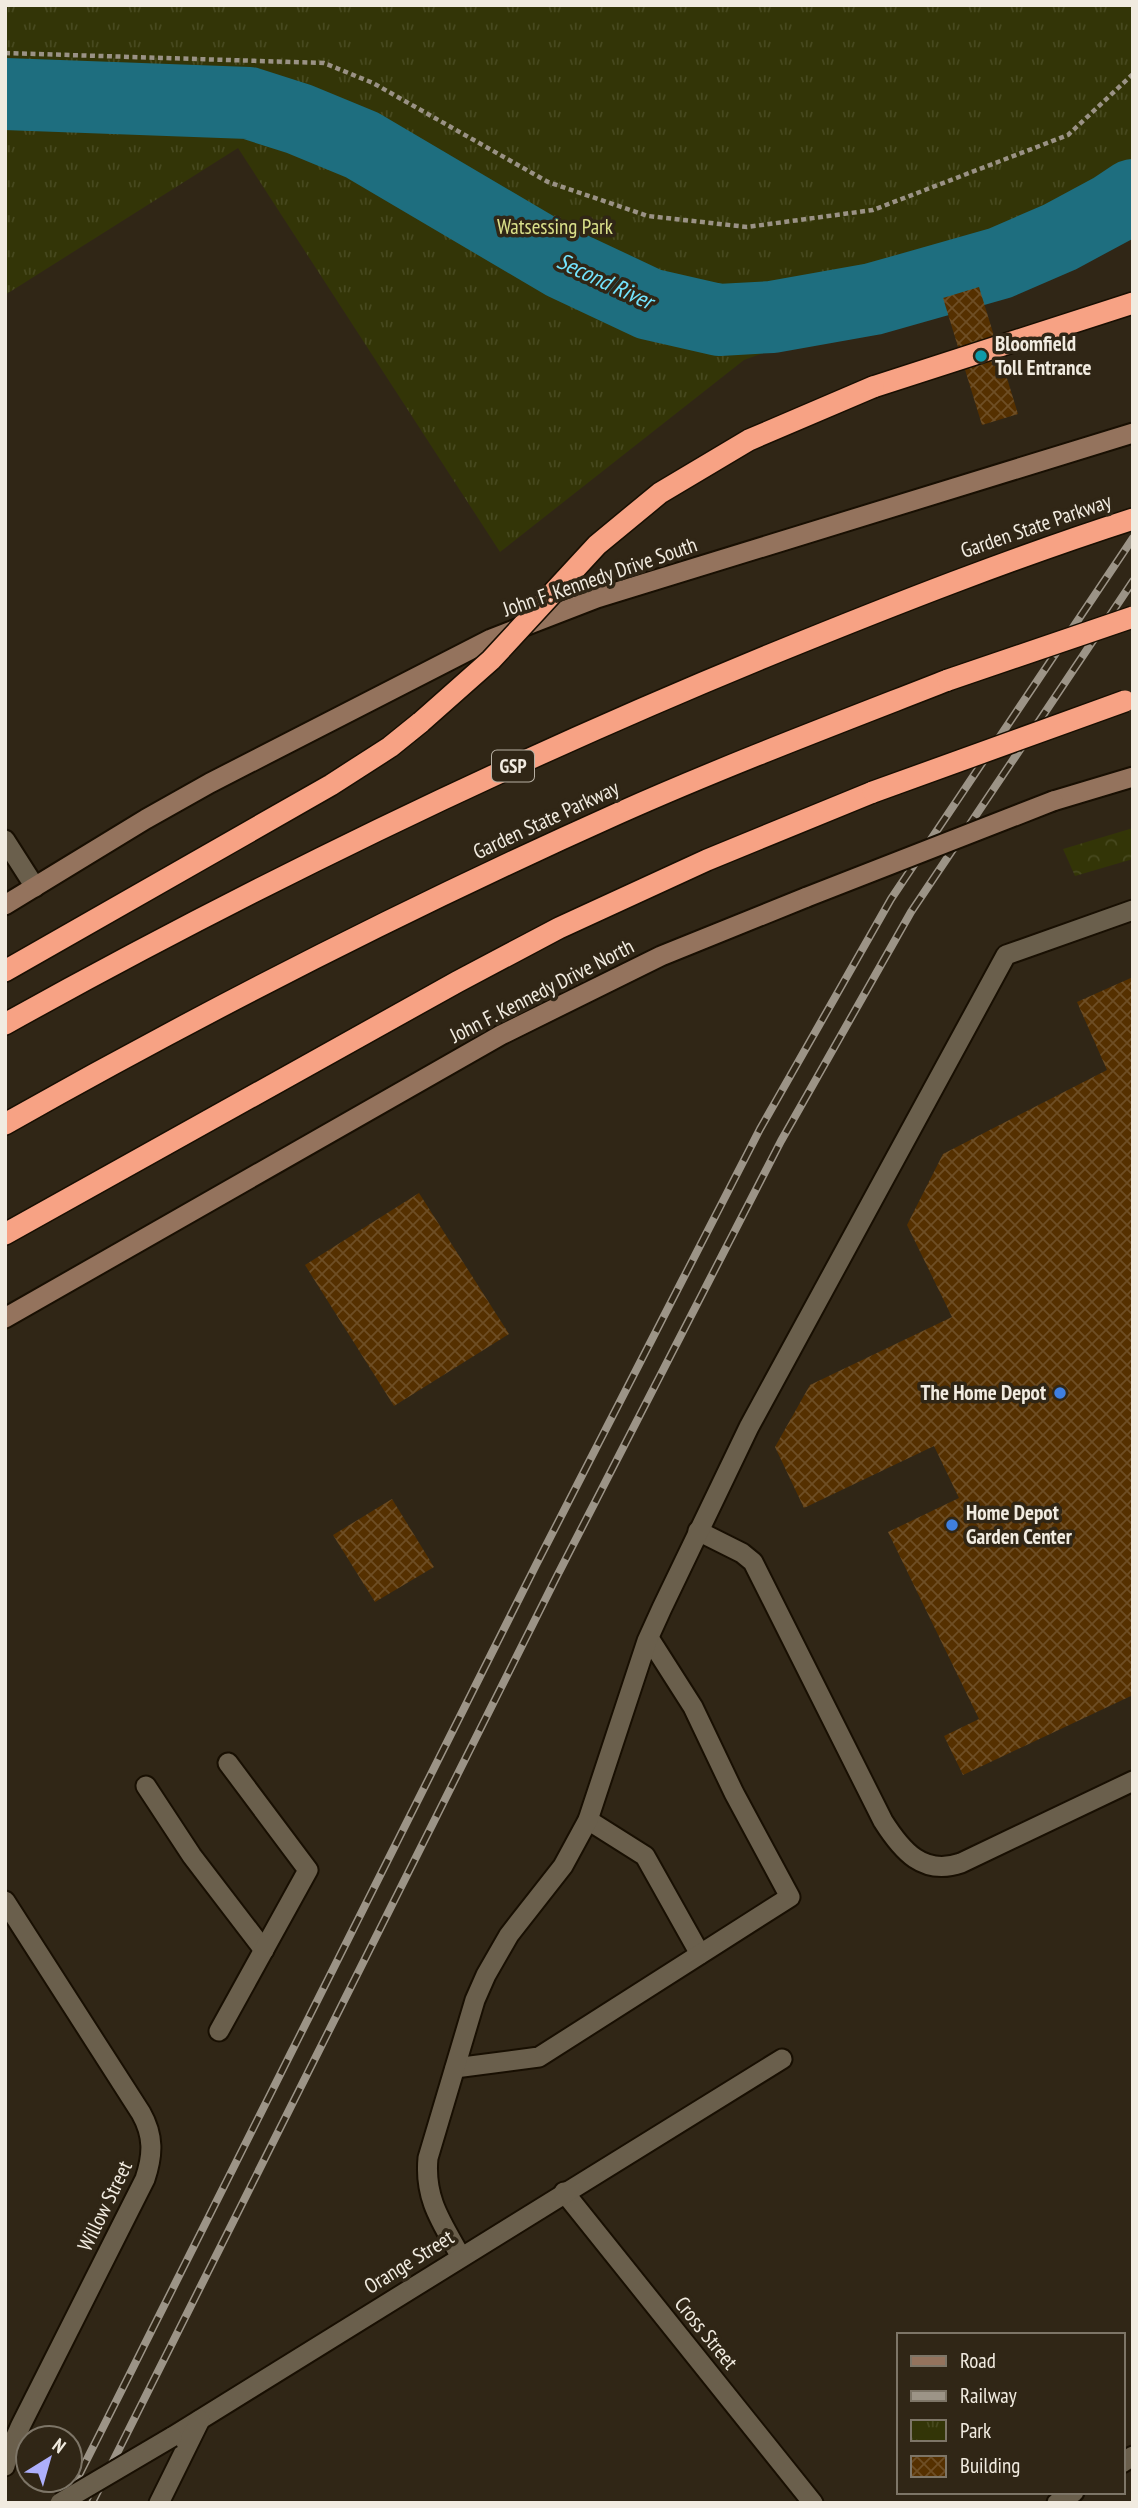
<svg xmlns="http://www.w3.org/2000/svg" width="1138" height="2508" viewBox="0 0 1138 2508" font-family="'PT Sans Narrow',sans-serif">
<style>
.forest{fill:url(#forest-crowns)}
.park{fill:url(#park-tufts)}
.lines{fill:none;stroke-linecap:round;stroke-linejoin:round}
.river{stroke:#1e6e7f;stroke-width:72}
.building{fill:url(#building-cross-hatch)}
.service-casing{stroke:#180f02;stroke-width:23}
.minor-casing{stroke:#180f02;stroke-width:23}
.secondary-casing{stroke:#180f02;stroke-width:23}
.motorway-casing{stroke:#180f02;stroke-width:24}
.path{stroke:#9a9285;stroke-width:4.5;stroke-dasharray:5 3.5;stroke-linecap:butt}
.service{stroke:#6a5f4c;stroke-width:19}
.minor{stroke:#6a5f4c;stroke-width:19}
.secondary{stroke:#94735d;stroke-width:19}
.motorway{stroke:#f7a284;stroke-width:21}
.rail-casing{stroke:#9c9487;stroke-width:8}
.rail{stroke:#302616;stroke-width:5;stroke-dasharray:16;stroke-linecap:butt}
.minor-bridge-casing{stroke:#180f02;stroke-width:23;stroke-linecap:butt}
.secondary-bridge-casing{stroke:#180f02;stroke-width:23;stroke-linecap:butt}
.motorway-bridge-casing{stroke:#180f02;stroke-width:24;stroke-linecap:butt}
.minor-bridge{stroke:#6a5f4c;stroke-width:19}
.secondary-bridge{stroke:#94735d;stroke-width:19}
.motorway-bridge{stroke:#f7a284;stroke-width:21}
.culture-dot{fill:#0f9aa8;stroke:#302616;stroke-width:2.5}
.shop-dot{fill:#3f7fe0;stroke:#302616;stroke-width:2.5}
.labels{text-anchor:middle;stroke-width:7;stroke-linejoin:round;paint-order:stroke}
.shield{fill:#302616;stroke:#b7b0a3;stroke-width:2}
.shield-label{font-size:19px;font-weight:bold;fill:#f1ebe0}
.park-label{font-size:21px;fill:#dae08a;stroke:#302616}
.poi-label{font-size:21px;font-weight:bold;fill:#f1ebe0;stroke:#302616;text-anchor:start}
.street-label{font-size:21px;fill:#f1ebe0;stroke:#302616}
.water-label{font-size:23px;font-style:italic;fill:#73e3fd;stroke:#302616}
</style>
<defs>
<pattern id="forest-crowns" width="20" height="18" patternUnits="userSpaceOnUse" patternTransform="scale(1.75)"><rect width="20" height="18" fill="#333507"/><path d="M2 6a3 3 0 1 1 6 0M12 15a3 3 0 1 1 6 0" fill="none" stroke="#47491f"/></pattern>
<pattern id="park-tufts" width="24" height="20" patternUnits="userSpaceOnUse" patternTransform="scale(1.75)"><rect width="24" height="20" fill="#333507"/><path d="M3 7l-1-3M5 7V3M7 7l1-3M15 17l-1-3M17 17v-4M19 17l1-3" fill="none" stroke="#47491f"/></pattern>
<pattern id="building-cross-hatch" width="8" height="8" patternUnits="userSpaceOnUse" patternTransform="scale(1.75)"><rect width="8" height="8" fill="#553000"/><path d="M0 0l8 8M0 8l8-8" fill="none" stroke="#6e4e25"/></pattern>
</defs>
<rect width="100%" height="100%" fill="#302616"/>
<polygon class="forest" points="1133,828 1133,859 1075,876 1063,849"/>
<polygon class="park" points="5,5 1133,5 1133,221 744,360 500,552 238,148 5,295"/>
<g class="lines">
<polyline class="river" points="5,94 249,103 299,119 362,145 564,264 649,304 719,320 772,317 873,299 1000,263 1060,237 1112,209 1133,195"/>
</g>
<g class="building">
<polygon points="979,287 1018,414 982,425 943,298"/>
<polygon points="1133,977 1133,1695 963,1775 944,1736 979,1719 888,1532 959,1498 934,1446 804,1508 775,1447 810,1385 952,1317 907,1225 943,1154 1107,1070 1077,1002"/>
<polygon points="419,1193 509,1334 394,1406 305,1265"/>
<polygon points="392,1499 434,1567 375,1602 333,1535"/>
</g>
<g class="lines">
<defs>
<g id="service">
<path d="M 698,1531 L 742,1553 L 753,1562 L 883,1821 C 902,1851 923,1876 961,1863 L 1133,1781"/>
<polyline points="146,1786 192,1856 264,1950"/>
<polyline points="588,1820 645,1856 700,1954"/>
<polyline points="219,2031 308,1870 228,1763"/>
<polyline points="455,2068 539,2057 790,1897 734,1793 693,1707 649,1638"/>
<path d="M 461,2257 C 442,2223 424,2199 428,2158 L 475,2000 L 486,1975 L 509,1935 L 563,1866 L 588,1820 L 647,1641 L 662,1608 L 749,1427 L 1006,955 L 1133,910"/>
</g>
<g id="minor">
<polyline points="5,840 35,887"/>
<path d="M 5,1901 L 141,2113 C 154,2136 153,2155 145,2179 L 21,2425 L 8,2454 L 5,2466"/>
<polyline points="564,2192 813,2503"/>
<polyline points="172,2437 782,2059"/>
<polyline points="1122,2463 1133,2456"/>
<polyline points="159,2503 200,2420"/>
<polyline points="1057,2503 1074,2492"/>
</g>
<g id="secondary">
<polyline points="1053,801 1133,777"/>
<polyline points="5,905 146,819 210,783 491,639 597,598 1133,433"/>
<polyline points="5,1318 501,1035 661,956 807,897"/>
</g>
<g id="motorway">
<polyline points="873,387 1133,303"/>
<polyline points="5,971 331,785 390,747 421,722"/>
<path d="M 5,1024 C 255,885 513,760 777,652 C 895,604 1012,558 1133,519"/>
<path d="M 5,1124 C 205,1011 409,907 619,813 C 727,765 838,723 948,680"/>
<polyline points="5,1234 457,982 559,928 707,860 873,792"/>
</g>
</defs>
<use href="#service" class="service-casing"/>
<use href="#minor" class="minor-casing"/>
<use href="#secondary" class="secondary-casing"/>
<use href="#motorway" class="motorway-casing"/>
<polyline class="path" points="5,53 324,63 373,83 548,182 648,216 747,227 873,210 1068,135 1133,74"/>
<use href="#service" class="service"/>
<use href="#minor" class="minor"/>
<use href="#secondary" class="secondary"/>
<use href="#motorway" class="motorway"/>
<defs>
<g id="rail">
<polyline points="65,2503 536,1565 760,1129 891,899 1133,538"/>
<polyline points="92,2503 557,1576 781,1141 911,912 1133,581"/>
</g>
</defs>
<use href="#rail" class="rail-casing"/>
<use href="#rail" class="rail"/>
<defs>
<polyline id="minor-bridge" points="60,2503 172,2437"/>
<polyline id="secondary-bridge" points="807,897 1053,801"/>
<g id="motorway-bridge">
<polyline points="948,680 1133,617"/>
<polyline points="421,722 491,660 597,545 660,493 749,440 873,387"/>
<polyline points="873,792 1125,701"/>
</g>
</defs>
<use href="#minor-bridge" class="minor-bridge-casing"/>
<use href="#secondary-bridge" class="secondary-bridge-casing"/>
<use href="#motorway-bridge" class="motorway-bridge-casing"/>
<use href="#minor-bridge" class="minor-bridge"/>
<use href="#secondary-bridge" class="secondary-bridge"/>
<use href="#motorway-bridge" class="motorway-bridge"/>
</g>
<circle class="culture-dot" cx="981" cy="356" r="7"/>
<g class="shop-dot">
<circle cx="1060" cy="1393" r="7"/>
<circle cx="952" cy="1525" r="7"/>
</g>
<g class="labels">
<rect class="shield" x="492" y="750.5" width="42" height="31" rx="5"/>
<g class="shield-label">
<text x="513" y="773">GSP</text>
</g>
<g class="park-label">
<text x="555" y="234">Watsessing Park</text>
</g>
<g class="poi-label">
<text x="995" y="351">Bloomfield<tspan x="995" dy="24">Toll Entrance</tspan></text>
<text x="1046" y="1400" text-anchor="end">The Home Depot</text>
<text x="966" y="1520">Home Depot<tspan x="966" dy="24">Garden Center</tspan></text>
</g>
<g class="street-label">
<text transform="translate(1036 526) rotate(-19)" y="7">Garden State Parkway</text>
<text transform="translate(600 577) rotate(-19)" y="7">John F. Kennedy Drive South</text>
<text transform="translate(546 820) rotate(-25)" y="7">Garden State Parkway</text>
<text transform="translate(542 991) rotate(-27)" y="7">John F. Kennedy Drive North</text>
<text transform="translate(105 2206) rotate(-64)" y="7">Willow Street</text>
<text transform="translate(409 2262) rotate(-32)" y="7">Orange Street</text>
<text transform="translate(706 2333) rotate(51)" y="7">Cross Street</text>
</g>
<g class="water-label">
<text transform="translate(605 281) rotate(25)" y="8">Second River</text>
</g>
</g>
<rect width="1138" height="2508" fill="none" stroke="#f1ebe0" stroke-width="14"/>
<rect x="897" y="2333" width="228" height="161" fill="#302616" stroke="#7d7567" stroke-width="2"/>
<rect x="911" y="2356" width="35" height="10" fill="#94735d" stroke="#7d7567" stroke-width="2"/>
<text x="960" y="2368" font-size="21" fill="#f1ebe0">Road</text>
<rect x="911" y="2391" width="35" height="10" fill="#9c9487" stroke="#7d7567" stroke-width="2"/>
<text x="960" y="2403" font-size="21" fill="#f1ebe0">Railway</text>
<rect x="911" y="2420" width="35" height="21" fill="url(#park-tufts)" stroke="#7d7567" stroke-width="2"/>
<text x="960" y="2438" font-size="21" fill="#f1ebe0">Park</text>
<rect x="911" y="2456" width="35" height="21" fill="url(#building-cross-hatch)" stroke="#7d7567" stroke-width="2"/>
<text x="960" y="2473" font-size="21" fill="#f1ebe0">Building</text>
<g transform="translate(49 2459) rotate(37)"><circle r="33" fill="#302616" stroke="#7d7567" stroke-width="2"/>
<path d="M0-5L12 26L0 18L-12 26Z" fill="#adaffb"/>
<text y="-10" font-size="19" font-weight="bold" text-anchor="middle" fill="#f1ebe0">N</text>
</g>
</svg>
